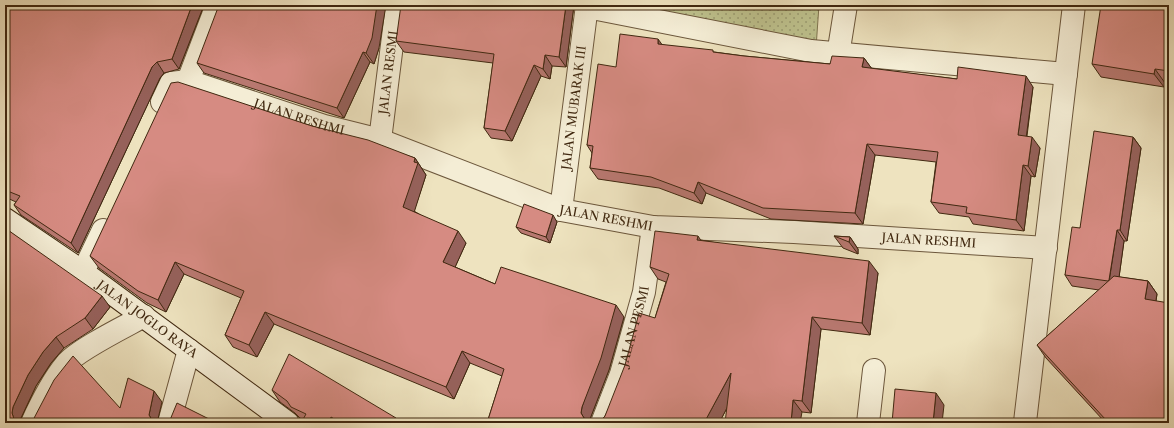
<svg xmlns="http://www.w3.org/2000/svg" width="1174" height="428" viewBox="0 0 1174 428" font-family="'Libre Caslon Text',serif">
<style>
.grass{fill:url(#grass-dots);stroke:#7f754f}
.lines{fill:none;stroke-linecap:round;stroke-linejoin:round}
.minor-casing{stroke:#6c573c;stroke-width:24}
.secondary-casing{stroke:#402810;stroke-width:24}
.minor{stroke:#f4edd5;stroke-width:22}
.secondary{stroke:#f4edd5;stroke-width:22}
.wall{fill:#b87870;stroke:#402810}
.shaded-wall{fill:#96615b;stroke:#402810}
.building{fill:#d68b82;stroke:#402810}
.labels{text-anchor:middle;stroke-width:3.5;stroke-linejoin:round;paint-order:stroke}
.street-label{font-size:12px;fill:#402810;stroke:#f4edd5}
</style>
<defs>
<pattern id="grass-dots" width="8" height="8" patternUnits="userSpaceOnUse"><rect width="8" height="8" fill="#bec28e"/><path d="M2 2h.1M6 6h.1" fill="none" stroke="#9c9e73" stroke-width="1.8" stroke-linecap="round"/></pattern>
</defs>
<rect width="100%" height="100%" fill="#eee3bf"/>
<filter id="stains"><feTurbulence type="fractalNoise" baseFrequency=".005" numOctaves="4"/><feColorMatrix values="0 0 0 0 .2 0 0 0 0 .09 0 0 0 0 .02 0 0 0 .5 -.17"/></filter>
<radialGradient id="worn" r=".72"><stop offset=".6" stop-color="#630" stop-opacity="0"/><stop offset="1" stop-color="#630" stop-opacity=".3"/></radialGradient>
<polygon class="grass" points="593,5 819,5 816,48"/>
<g class="lines">
<defs>
<g id="minor">
<polyline points="587,7 811,51 1066,74"/>
<polyline points="838,55 846,5"/>
<polyline points="188,81 217,5"/>
<path id="s1" d="M 162,102 L 171,83 L 188,81 L 324,126 L 380,140 L 561,210 L 653,227 L 794,232 L 1046,248"/>
<path id="s2" d="M 380,140 L 397,5"/>
<path id="s3" d="M 561,210 L 587,5"/>
<polyline points="83,272 103,230"/>
<polyline points="1025,422 1074,5"/>
<path d="M 32,423 C 41,403 52,381 66,364 C 77,350 126,326 144,316"/>
<polyline points="169,423 189,350"/>
<path id="s4" d="M 602,423 L 621,374 L 644,292 L 653,227"/>
<polyline points="868,423 874,370"/>
</g>
<g id="secondary">
<path id="s5" d="M 5,219 L 83,272 L 288,423"/>
</g>
</defs>
<use href="#minor" class="minor-casing"/>
<use href="#secondary" class="secondary-casing"/>
<use href="#minor" class="minor"/>
<use href="#secondary" class="secondary"/>
</g>
<g class="wall">
<polygon points="5,5 204,5 179,69 164,73 160,78 78,253 21,215 14,205 16,202 5,197"/>
<polygon points="574,5 566,67 552,66 550,79 541,76 512,141 491,138 484,128 493,63 404,52 396,41"/>
<polygon points="1169,5 1169,83 1165,83 1164,87 1101,77 1092,64"/>
<polygon points="662,45 744,56 830,64 864,58 872,69 957,79 1033,87 1027,136 1040,148 1035,177 1031,176 1024,231 973,224 969,217 939,213 931,202 936,162 875,155 863,224 771,219 706,193 702,204 659,188 598,179 590,168 592,153 587,145 616,67"/>
<polygon points="379,48 374,64 370,62 344,118 204,73 197,63"/>
<polygon points="312,126 415,158 426,175 414,211 466,243 455,267 495,284 624,317 609,370 590,419 590,423 487,423 502,376 470,363 454,399 274,324 257,357 233,347 225,335 241,298 184,274 166,312 147,303 99,268 90,256"/>
<polygon points="1133,137 1141,148 1127,241 1124,241 1119,277 1148,281 1157,294 1156,301 1169,423 1103,420 1046,358 1037,345 1099,290 1072,286 1065,275 1080,228"/>
<polygon points="557,222 550,243 521,233 516,227"/>
<polygon points="5,228 110,307 93,329 64,348 51,363 36,386 21,418 20,423"/>
<polygon points="834,236 850,237 858,249 858,254 843,248"/>
<polygon points="701,240 878,273 870,335 821,329 811,413 802,412 727,408 719,423 596,423 601,421 605,416 655,318 666,282 658,279 650,267"/>
<polygon points="272,390 400,423 301,423 303,420 300,418 295,413 280,402"/>
</g>
<g class="shaded-wall">
<polygon points="192,5 204,5 179,69 172,59"/>
<polygon points="377,5 386,5 379,48 374,64 366,53"/>
<polygon points="566,5 574,5 566,67 559,57"/>
<polygon points="658,39 666,50 658,44"/>
<polygon points="363,52 370,62 344,118 337,108"/>
<polygon points="545,55 552,66 550,79 543,69"/>
<polygon points="864,58 872,69 862,67"/>
<polygon points="157,62 164,73 160,78 78,253 71,243 152,67"/>
<polygon points="534,65 541,76 512,141 505,131"/>
<polygon points="1155,69 1165,83 1164,87 1154,74"/>
<polygon points="1026,76 1033,87 1025,146 1018,135"/>
<polygon points="1032,137 1040,148 1035,177 1028,166"/>
<polygon points="1133,137 1141,148 1127,241 1120,230"/>
<polygon points="867,144 875,155 863,224 855,213"/>
<polygon points="415,158 426,175 412,219 403,207"/>
<polygon points="1023,165 1031,176 1024,231 1016,220"/>
<polygon points="698,182 706,193 702,204 694,193"/>
<polygon points="553,215 557,222 550,243 546,237"/>
<polygon points="1117,230 1124,241 1117,292 1109,282"/>
<polygon points="458,231 466,243 452,274 443,262"/>
<polygon points="698,236 706,248 697,240"/>
<polygon points="850,237 858,249 858,254 849,242"/>
<polygon points="869,261 878,273 870,335 862,323"/>
<polygon points="175,262 184,274 166,312 158,300"/>
<polygon points="1148,281 1157,294 1154,312 1145,299"/>
<polygon points="102,296 110,307 93,329 85,318"/>
<polygon points="616,305 624,317 609,370 590,419 590,423 584,418 581,413 582,407"/>
<polygon points="265,312 274,324 257,357 249,345"/>
<polygon points="812,317 821,329 811,413 802,401"/>
<polygon points="56,337 64,348 51,363 36,386 21,418 20,423 17,423 14,419 12,413 13,407 28,375 43,352"/>
<polygon points="462,351 470,363 454,399 446,387"/>
<polygon points="731,373 739,385 719,423 704,423"/>
<polygon points="154,391 162,402 157,423 154,423 149,415"/>
<polygon points="936,393 944,405 942,423 933,423"/>
<polygon points="793,400 802,412 800,423 791,423"/>
<polygon points="331,417 335,423 329,423"/>
<polygon points="396,418 400,423 393,423"/>
</g>
<g class="building">
<polygon points="5,5 192,5 172,59 157,62 152,67 71,243 14,205 20,196 5,190"/>
<polygon points="219,5 377,5 372,38 366,53 363,52 337,108 197,63"/>
<polygon points="401,5 566,5 559,57 545,55 543,69 534,65 505,131 484,128 494,54 396,41"/>
<polygon points="1101,5 1169,5 1169,71 1155,69 1154,74 1092,64"/>
<polygon points="620,34 658,39 658,44 713,50 713,52 744,56 830,64 832,56 864,58 862,67 957,79 958,67 1026,76 1018,135 1032,137 1028,166 1023,165 1016,220 966,213 967,207 931,202 938,152 867,144 855,213 763,208 698,182 694,193 651,177 590,168 593,146 587,145 598,64 616,67"/>
<polygon points="178,82 312,126 368,140 415,158 414,162 418,163 403,207 458,231 443,262 495,284 501,267 616,305 601,358 582,407 581,413 584,418 589,423 592,423 487,423 504,369 462,351 446,387 265,312 249,345 225,335 244,291 175,262 158,300 138,291 90,256 171,83"/>
<polygon points="1094,131 1133,137 1120,230 1117,230 1109,280 1108,281 1065,275 1072,227 1080,228"/>
<polygon points="524,204 553,215 546,237 516,227"/>
<polygon points="5,228 102,296 85,318 56,337 43,352 28,375 13,407 12,413 14,419 19,423 5,423"/>
<polygon points="655,231 698,236 697,240 869,261 862,323 812,317 802,401 793,400 791,423 725,423 731,373 704,423 675,420 674,423 596,423 601,421 605,416 625,365 639,313 655,318 669,274 650,267"/>
<polygon points="834,236 850,237 849,242"/>
<polygon points="1114,276 1148,281 1145,299 1169,303 1169,423 1093,423 1093,420 1106,420 1037,345"/>
<polygon points="289,354 396,418 393,423 341,423 331,417 329,423 301,423 306,414 291,407 287,401 272,390"/>
<polygon points="73,356 120,408 128,378 154,391 149,415 152,420 156,423 28,423 32,422 54,380"/>
<polygon points="895,389 936,393 933,423 892,423"/>
<polygon points="177,403 217,423 165,423 170,420"/>
<polygon points="478,420 483,423 476,423"/>
</g>
<g class="labels">
<g class="street-label">
<text dy="4" stroke="none"><textPath href="#s2" startOffset="68">JALAN RESMI</textPath></text>
<text dy="4" stroke="none"><textPath href="#s3" startOffset="103">JALAN MUBARAK III</textPath></text>
<text dy="4" stroke="none"><textPath href="#s1" startOffset="155">JALAN RESHMI</textPath></text>
<text dy="4" stroke="none"><textPath href="#s1" startOffset="479">JALAN RESHMI</textPath></text>
<text dy="4" stroke="none"><textPath href="#s1" startOffset="803">JALAN RESHMI</textPath></text>
<text dy="4" stroke="none"><textPath href="#s5" startOffset="174">JALAN JOGLO RAYA</textPath></text>
<text dy="4" stroke="none"><textPath href="#s4" startOffset="102">JALAN PESMI</textPath></text>
</g>
</g>
<rect width="1174" height="428" fill="none" stroke="#eee3bf" stroke-width="20"/>
<rect x="6" y="6" width="1162" height="416" fill="none" stroke="#402810" stroke-width="2"/>
<rect x="10" y="10" width="1154" height="408" fill="none" stroke="#402810"/>
<rect width="100%" height="100%" filter="url(#stains)"/>
<rect width="100%" height="100%" fill="url(#worn)"/>
</svg>
